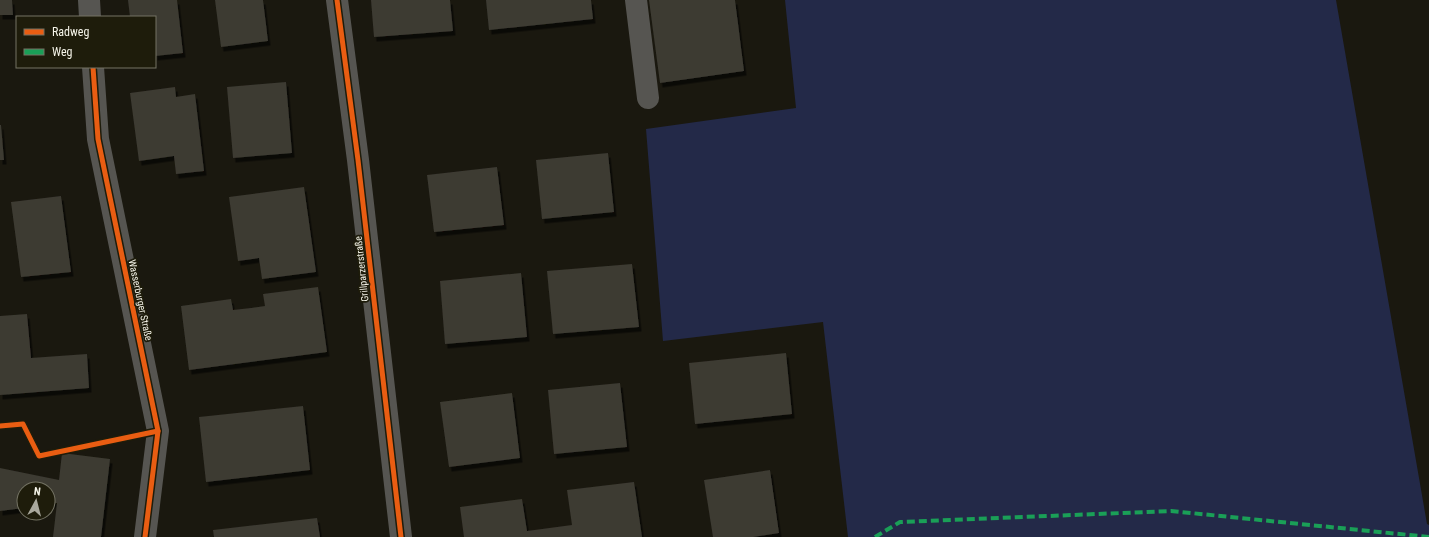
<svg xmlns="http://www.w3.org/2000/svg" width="1429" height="537" viewBox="0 0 1429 537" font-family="'Roboto Condensed',sans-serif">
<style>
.green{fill:#232948}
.building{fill:#3c3a32;filter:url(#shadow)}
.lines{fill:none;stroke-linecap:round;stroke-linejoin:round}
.minor{stroke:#565551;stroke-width:22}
.quiet{stroke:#1a9f57;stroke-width:4;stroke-dasharray:8 4;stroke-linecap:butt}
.cycleway-casing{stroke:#1e1c0b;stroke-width:8}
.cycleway{stroke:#e95d12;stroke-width:5}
.labels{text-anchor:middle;stroke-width:3.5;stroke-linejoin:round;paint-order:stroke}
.street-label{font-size:10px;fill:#f6f5ea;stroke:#1e1c0b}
</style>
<defs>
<filter id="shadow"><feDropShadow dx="2.5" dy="4.5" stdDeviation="0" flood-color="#0009"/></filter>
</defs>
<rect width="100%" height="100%" fill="#1a180f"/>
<polygon class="green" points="785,0 1336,0 1427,524 1429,525 1429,537 848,537 823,322 663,341 646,129 796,108"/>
<g class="building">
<polygon points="0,0 12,0 13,15 0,15"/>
<polygon points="128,0 177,0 183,53 155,56 155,17 130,17"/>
<polygon points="215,0 263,0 268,41 221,47"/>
<polygon points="371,0 450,0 453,31 374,37"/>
<polygon points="486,0 591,0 593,19 489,30"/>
<polygon points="649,0 735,0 744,71 660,83"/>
<polygon points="286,82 292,153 233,158 227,87"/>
<polygon points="175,87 176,97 195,94 204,171 176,174 174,156 139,161 130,93"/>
<polygon points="0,125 1,125 4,160 0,160"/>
<polygon points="608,153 614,212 542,219 536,160"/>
<polygon points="497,167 504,225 434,232 427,175"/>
<polygon points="304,187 316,272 262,279 259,258 238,261 229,197"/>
<polygon points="61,196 71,272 21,277 11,202"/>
<polygon points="632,264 639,327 553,334 547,271"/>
<polygon points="521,273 527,337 445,344 440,281"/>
<polygon points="318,287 327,352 189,370 181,306 231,299 233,310 251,308 265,306 263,294"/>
<polygon points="27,314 31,358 87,354 89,388 0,395 0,316"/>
<polygon points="786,353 792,414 695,424 689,363"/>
<polygon points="620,383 627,447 554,454 548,390"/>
<polygon points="512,393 520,458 449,467 440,402"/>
<polygon points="303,406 310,470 206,482 199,417"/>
<polygon points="62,453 110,459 101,537 53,537 57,503 48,504 48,489 24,489 24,508 0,511 0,468 59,480"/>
<polygon points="770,470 779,533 753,537 713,537 704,480"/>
<polygon points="634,482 642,537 464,537 460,507 522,499 527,531 572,525 567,490"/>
<polygon points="317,518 320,537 214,537 213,530"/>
</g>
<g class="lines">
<g class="minor">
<polyline points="89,0 90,17"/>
<polyline points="337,0 358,160 401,537"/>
<polyline points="636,0 648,98"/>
<polyline points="93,67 98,139 158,431 145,537"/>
</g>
<polyline class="quiet" points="875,537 900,522 1171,511 1429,537"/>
<defs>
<g id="cycleway">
<polyline points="337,0 358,160 401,537"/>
<polyline points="93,67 98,139 158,431 145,537"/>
<polyline points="0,426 23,424 39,456 158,431"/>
</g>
</defs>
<use href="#cycleway" class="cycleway-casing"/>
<use href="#cycleway" class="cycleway"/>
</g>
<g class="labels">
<g class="street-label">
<text transform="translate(361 269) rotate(-96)" y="4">Grillparzerstraße</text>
<text transform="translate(141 300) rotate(78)" y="4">Wasserburger Straße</text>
</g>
</g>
<rect x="16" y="16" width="140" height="52" fill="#1e1c0b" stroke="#747364"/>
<rect x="24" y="29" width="20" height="6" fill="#e95d12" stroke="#747364"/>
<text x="52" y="36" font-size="12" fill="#f6f5ea">Radweg</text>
<rect x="24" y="49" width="20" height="6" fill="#1a9f57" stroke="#747364"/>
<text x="52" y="56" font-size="12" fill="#f6f5ea">Weg</text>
<g transform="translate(36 501) rotate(7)"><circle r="19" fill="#1e1c0b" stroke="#747364"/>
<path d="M0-3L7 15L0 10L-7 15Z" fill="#a9a89d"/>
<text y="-6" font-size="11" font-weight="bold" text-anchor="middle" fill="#f6f5ea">N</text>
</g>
</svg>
